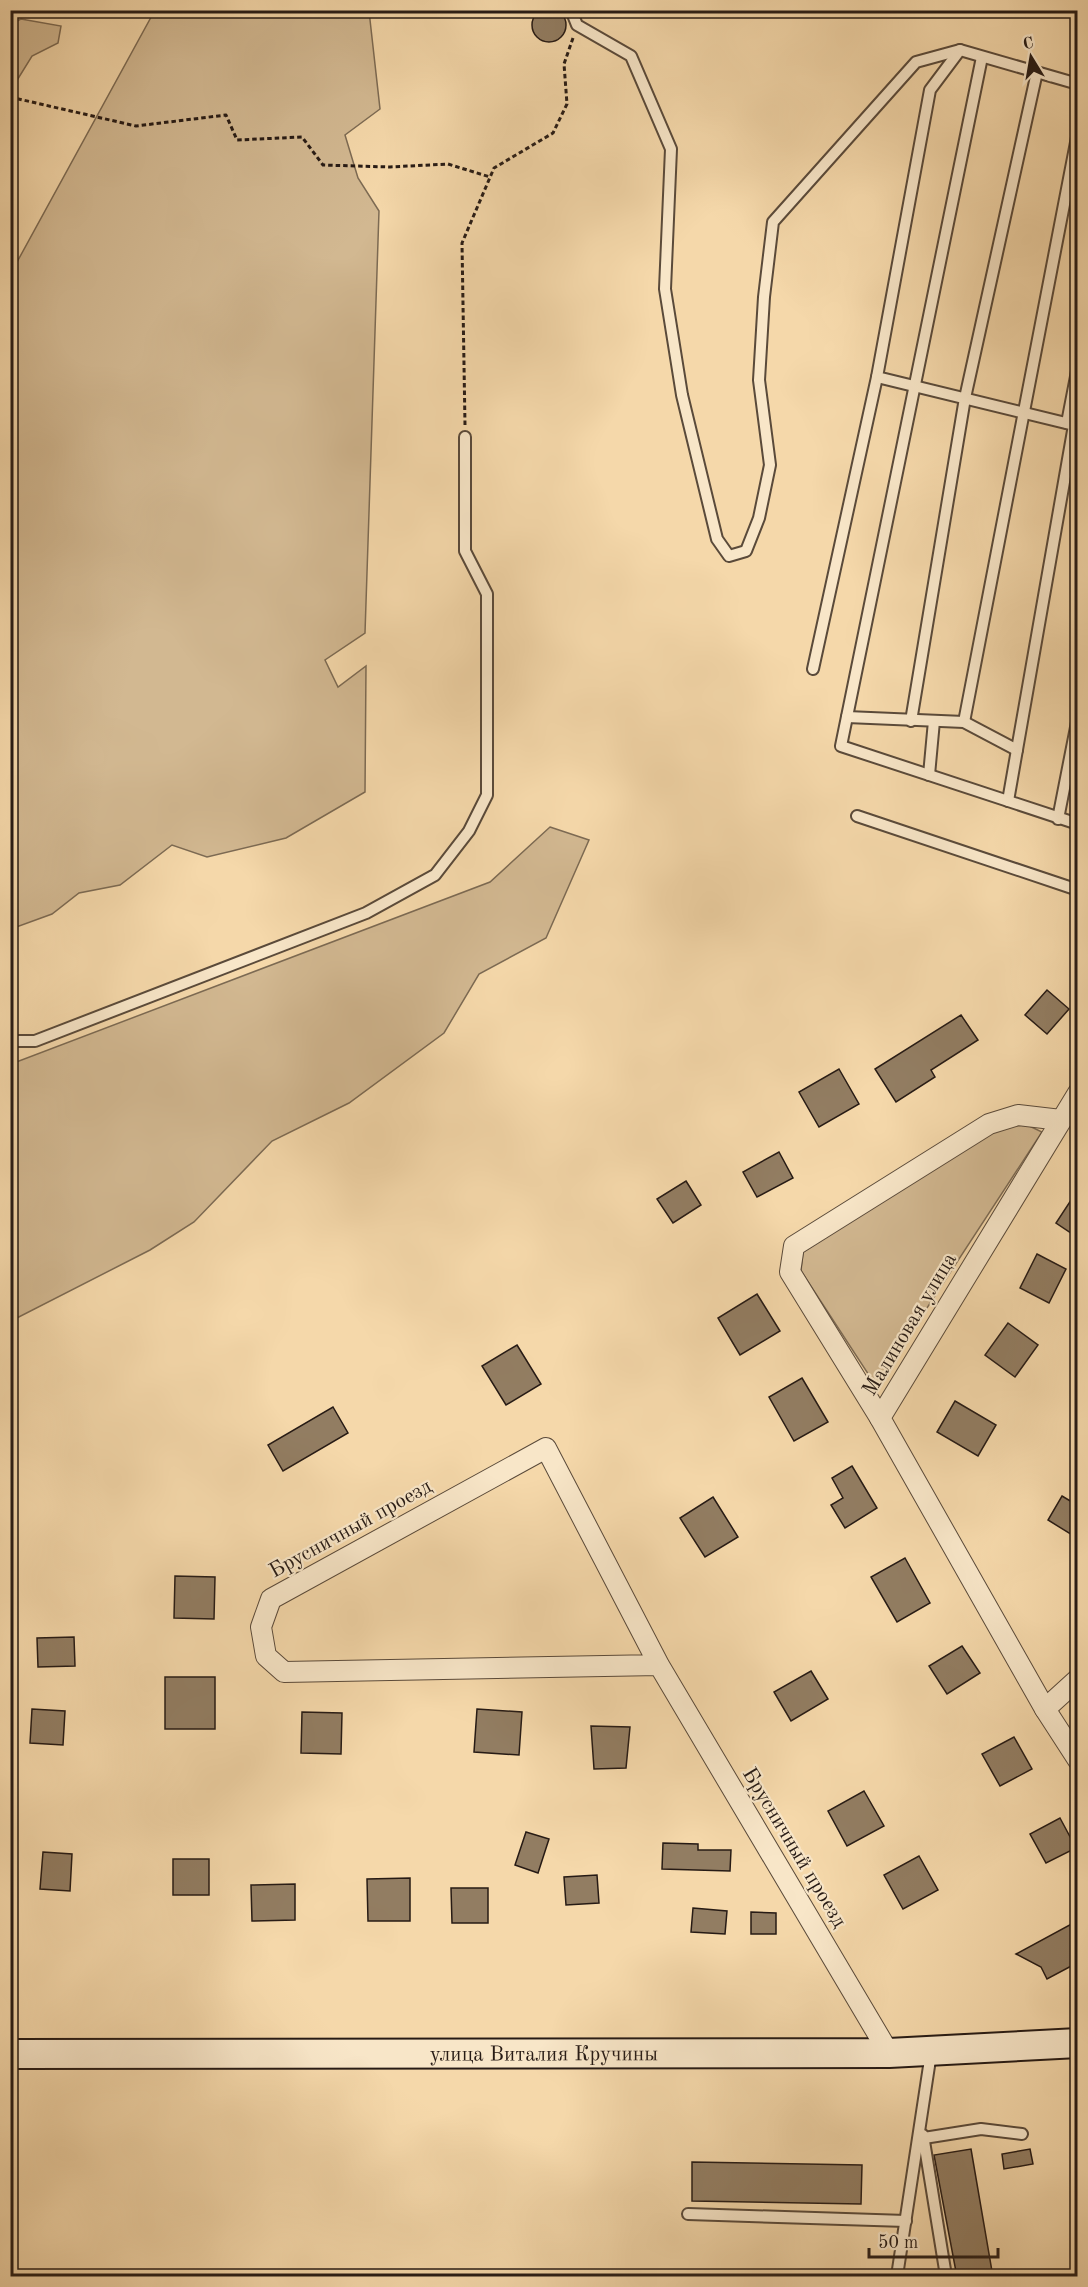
<svg xmlns="http://www.w3.org/2000/svg" width="1088" height="2287" viewBox="0 0 1088 2287" font-family="'Old Standard TT',serif">
<style>
.green{fill:#d2b891;stroke:#7c6a53;stroke-width:1.5}
.building{fill:#927d62;stroke:#271b15;stroke-width:1.5}
.lines{fill:none;stroke-linecap:round;stroke-linejoin:round}
.lane-casing{stroke:#5a4a3a;stroke-width:14}
.street-casing{stroke:#5a4a3a;stroke-width:22}
.secondary-casing{stroke:#271b15;stroke-width:32}
.path{stroke:#271b15;stroke-width:3;stroke-dasharray:4.5 3;stroke-linecap:butt}
.lane{stroke:#f8e6c8;stroke-width:10}
.street{stroke:#f8e6c8;stroke-width:20}
.secondary{stroke:#f8e6c8;stroke-width:28}
.labels{text-anchor:middle;stroke-width:4.5;stroke-linejoin:round;paint-order:stroke}
.street-label{font-size:21px;fill:#271b15;stroke:#f8e6c8}
</style>
<rect width="100%" height="100%" fill="#f5d8aa"/>
<filter id="stains"><feTurbulence type="fractalNoise" baseFrequency=".00333" numOctaves="4"/><feColorMatrix values="0 0 0 0 .2 0 0 0 0 .09 0 0 0 0 .02 0 0 0 .5 -.17"/></filter>
<radialGradient id="worn" r=".72"><stop offset=".6" stop-color="#630" stop-opacity="0"/><stop offset="1" stop-color="#630" stop-opacity=".3"/></radialGradient>
<g class="green">
<polygon points="155,10 369,11 380,109 345,135 358,178 379,211 365,633 325,660 338,687 366,666 365,792 286,838 207,857 172,845 120,885 79,893 52,914 11,929 11,273"/>
<polygon points="21,19 61,26 58,43 32,56 11,90 11,24"/>
<polygon points="550,827 589,840 546,938 479,974 444,1033 349,1103 272,1141 194,1222 150,1250 11,1321 11,1064 490,882"/>
<polygon points="1021,1122 1042,1132 876,1386 801,1271 803,1252 988,1132"/>
</g>
<g class="building">
<circle cx="549" cy="25" r="17"/>
<polygon points="1047,990 1069,1009 1047,1034 1025,1015"/>
<polygon points="961,1015 978,1040 931,1070 935,1077 896,1102 875,1069"/>
<polygon points="839,1069 859,1104 819,1127 799,1092"/>
<polygon points="779,1152 793,1178 757,1197 743,1172"/>
<polygon points="686,1181 701,1205 673,1223 657,1199"/>
<polygon points="1077,1191 1077,1237 1056,1223"/>
<polygon points="1037,1254 1066,1269 1049,1303 1020,1288"/>
<polygon points="757,1294 780,1331 740,1355 718,1318"/>
<polygon points="1008,1323 1038,1345 1015,1377 985,1355"/>
<polygon points="517,1345 541,1384 506,1405 482,1366"/>
<polygon points="802,1378 828,1422 794,1441 769,1397"/>
<polygon points="955,1401 996,1425 978,1456 937,1432"/>
<polygon points="333,1407 348,1433 283,1471 268,1445"/>
<polygon points="852,1466 877,1508 845,1528 831,1505 843,1498 832,1478"/>
<polygon points="1062,1496 1077,1505 1077,1538 1048,1520"/>
<polygon points="713,1497 738,1537 705,1557 680,1518"/>
<polygon points="905,1558 930,1603 897,1622 871,1577"/>
<polygon points="175,1576 215,1577 214,1619 174,1618"/>
<polygon points="74,1637 75,1666 38,1667 37,1638"/>
<polygon points="962,1646 980,1673 947,1694 929,1666"/>
<polygon points="811,1671 828,1699 791,1721 774,1692"/>
<rect x="165" y="1677" width="50" height="52"/>
<polygon points="32,1709 65,1711 63,1745 30,1743"/>
<polygon points="477,1709 522,1712 519,1755 474,1752"/>
<polygon points="302,1712 342,1713 341,1754 301,1753"/>
<polygon points="591,1726 630,1727 626,1768 594,1769"/>
<polygon points="1014,1737 1032,1769 1000,1786 982,1754"/>
<polygon points="864,1791 884,1826 847,1846 828,1811"/>
<polygon points="1060,1818 1076,1848 1046,1863 1030,1834"/>
<polygon points="526,1832 549,1839 538,1873 515,1865"/>
<polygon points="663,1843 698,1844 698,1850 731,1850 730,1871 662,1869"/>
<polygon points="43,1852 72,1854 70,1891 40,1889"/>
<polygon points="919,1856 938,1890 903,1909 884,1875"/>
<rect x="173" y="1859" width="36" height="36"/>
<polygon points="597,1875 599,1903 566,1905 564,1877"/>
<polygon points="410,1878 410,1921 368,1921 367,1879"/>
<polygon points="295,1884 295,1920 252,1921 251,1885"/>
<polygon points="451,1888 488,1888 488,1923 452,1923"/>
<polygon points="693,1908 727,1911 725,1934 691,1932"/>
<polygon points="751,1912 776,1913 776,1934 751,1934"/>
<polygon points="1077,1921 1077,1963 1047,1979 1041,1967 1016,1954"/>
<polygon points="971,2149 993,2277 957,2277 934,2155"/>
<polygon points="1030,2149 1033,2164 1004,2169 1002,2154"/>
<polygon points="692,2162 862,2165 861,2204 692,2201"/>
</g>
<g class="lines">
<defs>
<g id="lane">
<polyline points="571,10 577,25 631,56 671,149 665,289 682,395 717,539 729,556 746,551 759,518 770,465 759,380 764,297 773,222 916,62 960,50"/>
<polyline points="982,57 841,746 1078,824"/>
<polyline points="1078,84 960,50 930,90 877,377 1078,426"/>
<polyline points="1067,423 1078,366"/>
<polyline points="813,669 877,377"/>
<polyline points="847,717 964,722 1017,750"/>
<polyline points="911,721 965,398 1037,72"/>
<polyline points="964,722 1078,132"/>
<polyline points="929,775 934,721"/>
<polyline points="1008,801 1074,425"/>
<polyline points="857,816 1078,890"/>
<polyline points="1058,819 1078,717"/>
<polyline points="10,1041 35,1041 366,913 435,875 469,831 487,795 487,594 465,551 465,437"/>
<polyline points="923,2135 946,2276"/>
<polyline points="924,2138 981,2129 1022,2134"/>
<polyline points="688,2214 906,2221"/>
<polyline points="897,2276 931,2053"/>
</g>
<g id="street">
<polyline points="1078,1093 880,1418 1045,1709 1078,1760"/>
<polyline points="880,1418 790,1272 794,1246 989,1124 1018,1115 1061,1120"/>
<polyline points="659,1665 284,1672 266,1656 261,1627 271,1599 546,1448 659,1665 889,2053"/>
<polyline points="1045,1709 1078,1679"/>
</g>
<g id="secondary">
<path id="s1" d="M 10,2054 L 889,2053 L 1078,2043"/>
</g>
</defs>
<use href="#lane" class="lane-casing"/>
<use href="#street" class="street-casing"/>
<use href="#secondary" class="secondary-casing"/>
<g class="path">
<polyline points="10,97 136,126 226,115 237,140 302,137 323,165 390,167 448,164 490,177"/>
<polyline points="465,425 462,243 494,168 553,133 567,104 564,64 573,38"/>
</g>
<use href="#lane" class="lane"/>
<use href="#street" class="street"/>
<use href="#secondary" class="secondary"/>
</g>
<g class="labels">
<g class="street-label">
<text transform="translate(909 1324) rotate(-59)" y="7">Малиновая улица</text>
<text transform="translate(350 1528) rotate(-29)" y="7">Брусничный проезд</text>
<text transform="translate(795 1847) rotate(59)" y="7">Брусничный проезд</text>
<text dy="7" stroke="none"><textPath href="#s1" startOffset="534">улица Виталия Кручины</textPath></text>
</g>
</g>
<rect width="1088" height="2287" fill="none" stroke="#f5d8aa" stroke-width="36"/>
<rect x="12" y="12" width="1064" height="2263" fill="none" stroke="#271b15" stroke-width="3"/>
<rect x="18" y="18" width="1052" height="2251" fill="none" stroke="#271b15" stroke-width="1.5"/>
<g transform="translate(1031 57) rotate(349)" stroke="#f8e6c8" stroke-width="4.5" paint-order="stroke">
<path d="M0-4.5L10 22L0 15L-10 22Z" fill="#271b15"/>
<text y="-9" font-size="16" font-weight="bold" text-anchor="middle" fill="#271b15">С</text>
</g>
<path d="M869 2248v9h129v-9" fill="none" stroke="#271b15" stroke-width="3"/>
<text x="878" y="2248" font-size="18" fill="#271b15" stroke="#f8e6c8" stroke-width="4.5" paint-order="stroke">50 m</text>
<rect width="100%" height="100%" filter="url(#stains)"/>
<rect width="100%" height="100%" fill="url(#worn)"/>
</svg>
